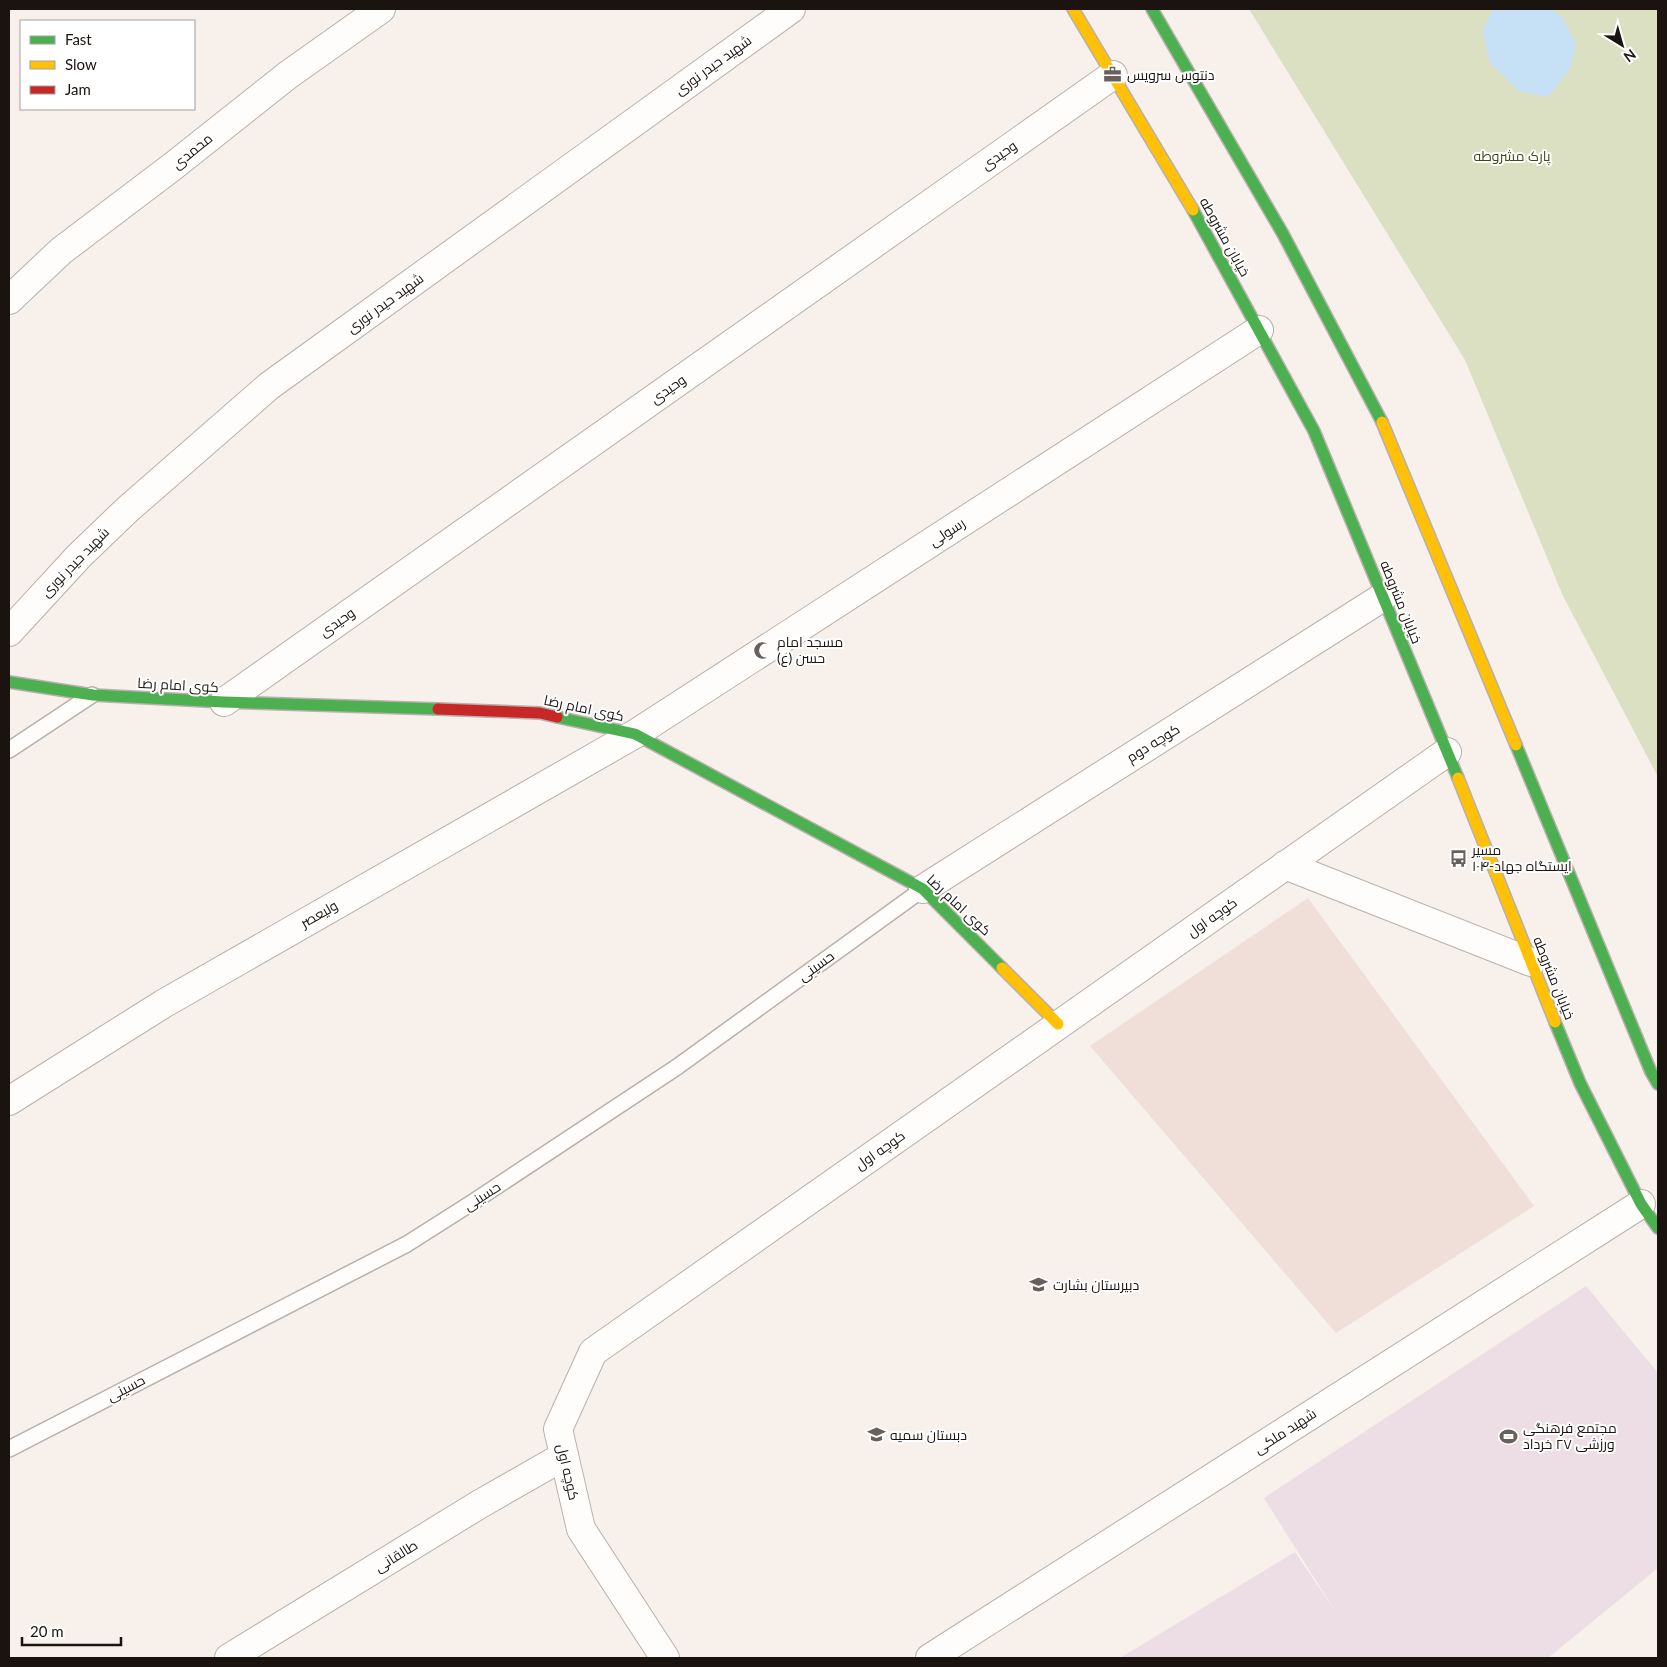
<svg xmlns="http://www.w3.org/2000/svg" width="1667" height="1667" viewBox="0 0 1667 1667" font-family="Lato,Cairo,sans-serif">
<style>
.medical{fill:#f0dfd9}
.green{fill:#dce0c3}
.water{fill:#c6e0f5}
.building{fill:#ecdee4}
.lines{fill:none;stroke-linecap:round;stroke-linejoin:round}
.lane-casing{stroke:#b8b0ac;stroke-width:18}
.street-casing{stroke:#b8b0ac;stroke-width:30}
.fast-casing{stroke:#b8b0ac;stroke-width:14}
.slow-casing{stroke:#b8b0ac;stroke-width:14}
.jam-casing{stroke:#b8b0ac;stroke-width:14}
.lane{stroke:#fefdfc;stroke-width:15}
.street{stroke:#fefdfc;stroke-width:28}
.fast{stroke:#4caf50;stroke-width:11}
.slow{stroke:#ffc107;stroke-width:11}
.jam{stroke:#c62828;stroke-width:11}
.labels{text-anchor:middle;stroke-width:4;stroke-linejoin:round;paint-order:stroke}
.street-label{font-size:14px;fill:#1b130f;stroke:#fff}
.poi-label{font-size:14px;fill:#1b130f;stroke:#fff;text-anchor:start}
.park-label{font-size:14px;fill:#3e4a12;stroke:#fff}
</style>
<rect width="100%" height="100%" fill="#f8f0eb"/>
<polygon class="medical" points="1308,898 1534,1206 1336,1333 1090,1046"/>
<polygon class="green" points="1249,9 1658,9 1658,777 1563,596 1465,360"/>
<polygon class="water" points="1493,9 1551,9 1561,16 1576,42 1571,67 1548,97 1519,91 1490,63 1482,31"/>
<polygon class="building" points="1586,1286 1658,1373 1658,1568 1548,1658 1120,1658 1295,1552 1337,1614 1264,1498"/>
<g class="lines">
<defs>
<g id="lane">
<polyline points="9,750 92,695"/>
<polyline points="9,1449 407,1244 473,1202 677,1067 923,889"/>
</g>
<g id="street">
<polyline points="9,300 61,251 172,167 288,75 381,9"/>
<polyline points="9,632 79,556 128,509 269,386 791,9"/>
<polyline points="224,702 1113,75"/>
<polyline points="1285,865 1531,962"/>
<polyline points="923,889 1383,597"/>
<polyline points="9,1101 163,1004 635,734 1259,330"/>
<polyline points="229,1658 480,1504 564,1456"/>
<polyline points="665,1658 581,1529 558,1429 593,1352 1447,752"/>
<polyline points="930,1658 1641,1204"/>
</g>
<g id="fast">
<polyline points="1152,9 1283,234 1382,422"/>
<polyline points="1193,210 1314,431 1458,778"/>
<polyline points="9,682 93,695 224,702 438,709"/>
<polyline points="557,717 635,734 923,889 1002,968"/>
<polyline points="1516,745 1651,1072 1658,1084"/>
<polyline points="1555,1022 1580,1083 1641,1204 1658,1228"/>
</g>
<g id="slow">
<polyline points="1073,9 1193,210"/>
<polyline points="1382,422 1516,745"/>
<polyline points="1458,778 1555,1022"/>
<polyline points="1002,968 1058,1024"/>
</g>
<polyline id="jam" points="438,709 540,713 557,717"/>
</defs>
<use href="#lane" class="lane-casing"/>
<use href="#street" class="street-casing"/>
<use href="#fast" class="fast-casing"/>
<use href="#slow" class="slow-casing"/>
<use href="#jam" class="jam-casing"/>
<use href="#lane" class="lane"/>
<use href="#street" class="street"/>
<use href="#fast" class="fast"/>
<use href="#slow" class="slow"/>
<use href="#jam" class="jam"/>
</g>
<defs>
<symbol id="office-bare" viewBox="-9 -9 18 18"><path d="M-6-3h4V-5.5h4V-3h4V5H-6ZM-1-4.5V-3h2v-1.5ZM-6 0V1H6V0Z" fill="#68605c" stroke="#fff" stroke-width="2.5" paint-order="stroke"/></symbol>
<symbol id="mosque-bare" viewBox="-9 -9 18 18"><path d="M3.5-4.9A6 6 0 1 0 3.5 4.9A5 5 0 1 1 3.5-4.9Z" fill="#68605c" stroke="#fff" stroke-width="2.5" paint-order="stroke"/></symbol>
<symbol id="bus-bare" viewBox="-9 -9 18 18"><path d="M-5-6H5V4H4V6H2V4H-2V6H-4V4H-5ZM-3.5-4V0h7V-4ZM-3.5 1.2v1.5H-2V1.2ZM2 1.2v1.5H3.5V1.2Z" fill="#68605c" stroke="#fff" stroke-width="2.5" paint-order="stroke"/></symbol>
<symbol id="school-bare" viewBox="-9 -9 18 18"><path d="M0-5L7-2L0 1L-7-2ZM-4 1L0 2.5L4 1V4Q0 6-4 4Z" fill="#68605c" stroke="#fff" stroke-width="2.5" paint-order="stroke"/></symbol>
<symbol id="stadium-bare" viewBox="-9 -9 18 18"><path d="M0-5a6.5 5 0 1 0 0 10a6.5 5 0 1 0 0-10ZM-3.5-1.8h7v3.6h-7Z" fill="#68605c" stroke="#fff" stroke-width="2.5" paint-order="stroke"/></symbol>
</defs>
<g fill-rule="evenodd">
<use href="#office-bare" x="1100" y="62" width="25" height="25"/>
<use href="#mosque-bare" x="750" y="638" width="25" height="25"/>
<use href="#bus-bare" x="1446" y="846" width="25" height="25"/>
<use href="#school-bare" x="1026" y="1272" width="25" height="25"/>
<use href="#school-bare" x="864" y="1422" width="25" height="25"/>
<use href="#stadium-bare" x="1496" y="1424" width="25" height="25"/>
</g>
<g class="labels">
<g class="street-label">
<text transform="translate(713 65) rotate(-36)" y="5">شهید حیدر نوری</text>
<text transform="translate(192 151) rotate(-39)" y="5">محمدی</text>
<text transform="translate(999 155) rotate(-35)" y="5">وحیدی</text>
<text transform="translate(1225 237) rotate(61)" y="5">خیابان مشروطه</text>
<text transform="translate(385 303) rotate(-36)" y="5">شهید حیدر نوری</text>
<text transform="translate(668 389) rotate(-35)" y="5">وحیدی</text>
<text transform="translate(947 532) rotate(-33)" y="5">رسولی</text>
<text transform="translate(75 562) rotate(-46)" y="5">شهید حیدر نوری</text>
<text transform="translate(1401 602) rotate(68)" y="5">خیابان مشروطه</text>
<text transform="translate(337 622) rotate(-35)" y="5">وحیدی</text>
<text transform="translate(178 685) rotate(3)" y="5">کوی امام رضا</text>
<text transform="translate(584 708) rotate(12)" y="5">کوی امام رضا</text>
<text transform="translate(1153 743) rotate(-32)" y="5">کوچه دوم</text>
<text transform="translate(959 905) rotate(43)" y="5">کوی امام رضا</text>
<text transform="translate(319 914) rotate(-30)" y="5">ولیعصر</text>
<text transform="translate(1212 917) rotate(-35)" y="5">کوچه اول</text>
<text transform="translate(816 966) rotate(-36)" y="5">حسینی</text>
<text transform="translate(1554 978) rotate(68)" y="5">خیابان مشروطه</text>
<text transform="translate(880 1150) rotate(-35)" y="5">کوچه اول</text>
<text transform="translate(482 1196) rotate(-33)" y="5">حسینی</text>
<text transform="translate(126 1388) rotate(-27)" y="5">حسینی</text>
<text transform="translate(1285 1431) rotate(-33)" y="5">شهید ملکی</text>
<text transform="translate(568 1472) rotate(77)" y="5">کوچه اول</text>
<text transform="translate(396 1556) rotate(-32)" y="5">طالقانی</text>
</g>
<g class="poi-label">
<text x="1127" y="80">دنتوس سرویس</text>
<text x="777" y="647">مسجد امام<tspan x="777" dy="16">حسن (ع)</tspan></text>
<text x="1472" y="855">مسیر<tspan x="1472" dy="16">۱۰۴-ایستگاه جهاد</tspan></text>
<text x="1053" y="1290">دبیرستان بشارت</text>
<text x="1523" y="1433">مجتمع فرهنگی<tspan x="1523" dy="16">ورزشی ۲۷ خرداد</tspan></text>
<text x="890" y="1440">دبستان سمیه</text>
</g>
<g class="park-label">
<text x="1512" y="161">پارک مشروطه</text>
</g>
</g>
<rect width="1667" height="1667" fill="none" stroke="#1b130f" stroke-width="20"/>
<rect x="20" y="20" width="175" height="90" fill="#ffffff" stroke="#a4a19f"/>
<rect x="30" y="36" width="25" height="8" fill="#4caf50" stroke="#a4a19f"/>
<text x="65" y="45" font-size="15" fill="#1b130f">Fast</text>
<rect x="30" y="61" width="25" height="8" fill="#ffc107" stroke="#a4a19f"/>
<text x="65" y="70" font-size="15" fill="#1b130f">Slow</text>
<rect x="30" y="86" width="25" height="8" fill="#c62828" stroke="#a4a19f"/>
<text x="65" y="95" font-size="15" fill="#1b130f">Jam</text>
<g transform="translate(1622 45) rotate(143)" stroke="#ffffff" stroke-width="4" paint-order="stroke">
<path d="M0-4L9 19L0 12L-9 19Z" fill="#1b130f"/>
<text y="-8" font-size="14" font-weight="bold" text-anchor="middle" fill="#1b130f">N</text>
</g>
<path d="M22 1637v8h99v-8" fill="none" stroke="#1b130f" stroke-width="2.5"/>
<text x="30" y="1637" font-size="15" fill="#1b130f" stroke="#ffffff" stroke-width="4" paint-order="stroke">20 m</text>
</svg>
